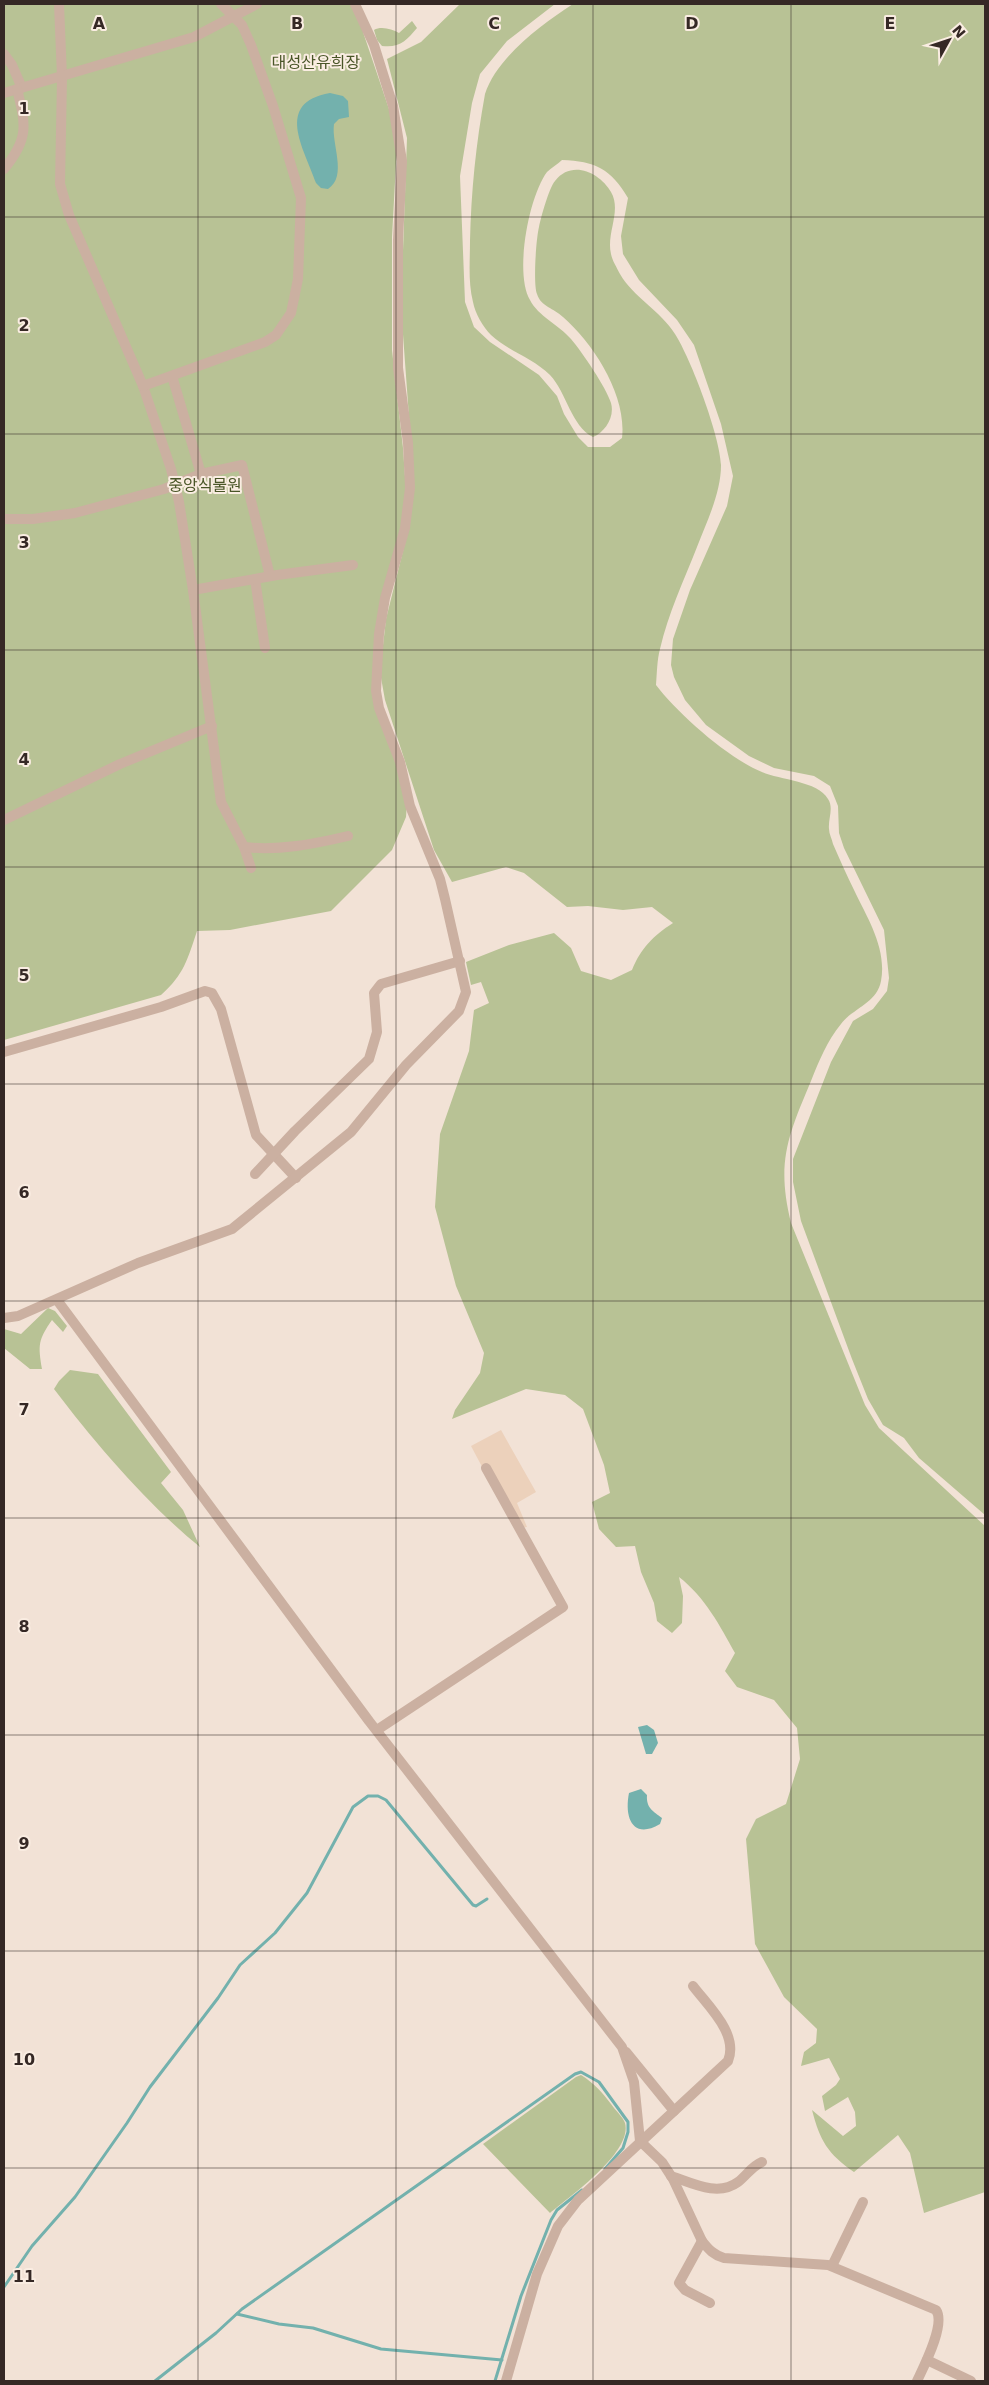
<svg xmlns="http://www.w3.org/2000/svg" width="989" height="2385" viewBox="0 0 989 2385" font-family="'DejaVu Sans','Noto Sans KR',sans-serif">
<style>
.green{fill:#b8c295}
.plaza{fill:#ecd1bb}
.water{fill:#73b1ad}
.lines{fill:none;stroke-linecap:round;stroke-linejoin:round}
.stream{stroke:#73b1ad;stroke-width:3}
.street{stroke:#cbb0a1;stroke-width:10}
.grid{fill:none;stroke:#352825;stroke-width:1;stroke-opacity:0.55}
.labels{text-anchor:middle;stroke-width:4;stroke-linejoin:round;paint-order:stroke}
.park-label{font-size:16px;fill:#495527;stroke:#faede2}
.grid-label{font-size:16px;text-anchor:middle;font-weight:bold;fill:#352825;stroke:#faede2;stroke-width:4;stroke-linejoin:round;paint-order:stroke}
</style>
<rect width="100%" height="100%" fill="#f2e2d6"/>
<g class="green">
<path d="M 4,4 L 356,4 L 364,35 L 391,115 L 397,145 L 392,237 L 392,350 L 403,448 L 406,491 L 402,525 L 373,667 L 407,802 L 406,817 L 392,850 L 331,911 L 230,930 L 197,931 C 188,958 184,975 161,995 L 4,1040 Z"/>
<path d="M 460,4 L 555,4 L 507,41 L 480,74 L 472,103 L 460,176 L 465,302 L 474,327 L 490,342 L 539,375 L 557,396 L 564,414 L 578,437 L 588,447 L 610,447 L 622,438 C 627,396 594,344 563,317 C 554,308 541,307 537,294 C 533,284 536,239 539,227 C 541,217 549,188 555,181 C 572,159 600,173 611,192 C 622,211 606,233 611,254 C 612,260 617,268 620,274 C 633,297 661,311 675,334 C 691,359 720,436 721,465 C 721,493 707,521 697,547 C 684,580 668,614 660,649 C 657,660 657,673 656,685 C 677,713 729,759 762,772 C 780,780 818,781 828,799 C 834,808 828,819 829,829 C 829,834 832,839 833,844 C 840,860 847,876 855,892 C 868,919 887,949 881,981 C 877,1003 853,1008 841,1024 C 827,1041 819,1061 811,1081 C 788,1136 776,1162 791,1223 L 865,1405 L 879,1428 L 985,1526 L 985,2192 L 924,2213 L 910,2153 L 898,2135 L 854,2172 C 828,2154 820,2141 812,2110 L 843,2136 L 856,2126 L 855,2112 L 848,2097 L 825,2111 L 822,2096 L 836,2085 L 840,2079 L 829,2058 L 801,2066 L 804,2052 L 816,2043 L 817,2029 L 784,1997 L 755,1944 L 746,1839 L 756,1819 L 786,1804 L 800,1759 L 797,1728 L 774,1700 L 737,1687 L 725,1671 L 735,1653 C 720,1626 705,1597 679,1577 L 683,1596 L 682,1623 L 672,1633 L 657,1621 L 654,1603 L 641,1572 L 635,1546 L 616,1547 L 599,1529 L 592,1502 L 610,1493 L 604,1465 L 583,1409 L 565,1395 L 526,1389 L 452,1419 L 455,1410 L 480,1373 L 484,1353 L 456,1286 L 435,1207 L 440,1134 L 469,1051 L 474,1010 L 489,1003 L 481,982 L 471,985 L 466,962 L 509,945 L 554,933 L 571,948 L 581,971 L 611,980 L 632,970 C 641,948 653,936 673,923 L 652,907 L 623,910 L 588,906 L 567,907 L 524,873 L 506,867 L 452,882 L 434,850 L 385,700 L 380,672 L 386,619 L 407,535 L 414,486 L 401,307 L 407,138 L 387,59 L 421,42 Z"/>
<path d="M 573,4 L 985,4 L 985,1515 L 919,1458 L 904,1438 L 883,1425 L 868,1399 L 852,1359 L 801,1221 L 793,1182 L 793,1159 L 831,1062 L 853,1021 L 873,1009 L 887,991 L 889,978 L 884,930 L 844,848 L 839,833 L 838,806 L 830,786 L 814,776 L 774,768 L 749,756 L 706,725 L 685,700 L 674,677 L 671,665 L 673,639 L 690,590 L 727,506 L 733,476 L 721,424 L 694,345 L 677,320 L 639,280 L 623,254 L 621,236 L 628,198 C 611,169 595,161 562,160 C 558,164 551,168 547,172 C 529,196 514,273 530,300 C 538,316 559,325 571,339 C 582,352 606,387 611,403 C 615,417 605,432 593,437 C 571,426 567,393 550,375 C 533,358 508,351 491,335 C 483,327 475,313 473,302 C 468,282 470,262 470,241 C 471,192 476,143 485,94 C 497,57 541,25 573,4 Z"/>
<path d="M 412,21 L 417,28 C 406,41 400,48 382,46 L 377,40 L 374,30 C 381,26 392,29 399,33 Z"/>
<path d="M 48,1308 L 55,1311 L 67,1326 L 63,1332 L 52,1320 C 38,1340 38,1345 42,1369 L 30,1369 L 4,1348 L 4,1329 L 21,1334 Z"/>
<path d="M 70,1370 L 98,1374 L 171,1472 L 161,1483 L 183,1510 L 200,1547 C 148,1505 95,1443 54,1389 L 59,1381 Z"/>
<path d="M 581,2075 C 595,2084 602,2092 611,2104 C 615,2110 623,2117 625,2123 C 633,2152 569,2197 550,2213 L 483,2144 L 576,2077 Z"/>
</g>
<polygon class="plaza" points="501,1430 536,1492 517,1503 527,1527 515,1529 471,1446"/>
<g class="water">
<path d="M 330,93 L 343,96 L 348,101 L 349,117 L 339,119 L 334,124 C 331,144 348,176 328,189 L 321,188 L 316,183 C 304,148 274,103 330,93 Z"/>
<polygon points="647,1725 654,1730 658,1743 652,1754 646,1754 638,1727"/>
<path d="M 641,1789 L 647,1795 C 646,1808 653,1811 662,1818 L 660,1824 C 633,1840 624,1818 629,1793 Z"/>
</g>
<g class="lines">
<g class="stream">
<polyline points="4,2287 32,2246 75,2197 127,2123 150,2087 218,1998 240,1965 275,1933 307,1893 353,1807 368,1796 378,1796 386,1800 473,1905 476,1906 487,1899"/>
<polyline points="237,2314 279,2324 313,2328 381,2349 502,2360"/>
<polyline points="155,2381 216,2333 242,2309 575,2074 581,2072 599,2082 628,2122 628,2132 623,2148 605,2169"/>
<polyline points="495,2381 521,2296 551,2220 557,2210 582,2190"/>
</g>
<g class="street">
<polyline points="59,4 62,77 60,184 69,215 143,386 171,469 179,502 193,590 221,802 244,847 251,868"/>
<polyline points="4,54 12,65 22,88"/>
<polyline points="4,93 194,37 257,4"/>
<path d="M 4,169 C 29,139 26,125 17,89"/>
<polyline points="172,376 201,474"/>
<polyline points="143,386 265,342 276,335 291,313 298,279 301,198 273,106 251,45 242,25 221,4"/>
<polyline points="4,519 33,519 75,513 164,489 201,474 242,465 270,576"/>
<polyline points="255,579 265,648"/>
<polyline points="193,590 277,575 353,565"/>
<polyline points="4,820 120,764 212,726"/>
<path d="M 244,847 C 279,851 314,844 348,836"/>
<polyline points="4,1052 161,1007 205,991 212,993 221,1009 256,1135 296,1178"/>
<polyline points="255,1174 295,1131 369,1059 377,1032 374,993 381,984 460,961"/>
<path d="M 57,1300 L 369,1721 L 622,2047 L 634,2082 L 640,2141 L 662,2162 L 673,2179 L 702,2241 C 709,2250 714,2255 724,2258 L 828,2265 L 936,2310 C 946,2324 924,2366 917,2381"/>
<polyline points="4,1318 18,1316 138,1263 232,1229 351,1132 406,1065 459,1011 466,992 445,899 440,879 410,806 400,762 379,708 376,691 379,634 385,598 405,528 410,488 408,443 398,368 398,240 402,161 393,106 374,45 355,4"/>
<polyline points="377,1730 563,1607 486,1468"/>
<polyline points="626,2052 674,2111"/>
<path d="M 671,2176 C 692,2183 718,2197 738,2182 C 746,2176 752,2166 762,2162"/>
<polyline points="702,2241 679,2283 685,2290 710,2303"/>
<polyline points="832,2266 863,2202"/>
<polyline points="927,2360 971,2381"/>
<path d="M 506,2381 L 537,2274 L 558,2226 L 578,2200 L 728,2061 C 739,2034 708,2006 693,1986"/>
</g>
</g>
<path class="grid" d="M 198,4 L 198,2381M 396,4 L 396,2381M 593,4 L 593,2381M 791,4 L 791,2381M 4,217 L 985,217M 4,434 L 985,434M 4,650 L 985,650M 4,867 L 985,867M 4,1084 L 985,1084M 4,1301 L 985,1301M 4,1518 L 985,1518M 4,1735 L 985,1735M 4,1951 L 985,1951M 4,2168 L 985,2168"/>
<g class="labels">
<g class="park-label">
<text x="316" y="68">대성산유희장</text>
<text x="205" y="491">중앙식물원</text>
</g>
</g>
<g class="grid-label">
<text x="99" y="29">A</text>
<text x="297" y="29">B</text>
<text x="494" y="29">C</text>
<text x="692" y="29">D</text>
<text x="890" y="29">E</text>
<text x="24" y="114">1</text>
<text x="24" y="331">2</text>
<text x="24" y="548">3</text>
<text x="24" y="765">4</text>
<text x="24" y="981">5</text>
<text x="24" y="1198">6</text>
<text x="24" y="1415">7</text>
<text x="24" y="1632">8</text>
<text x="24" y="1849">9</text>
<text x="24" y="2065">10</text>
<text x="24" y="2282">11</text>
</g>
<rect width="989" height="2385" fill="none" stroke="#352825" stroke-width="10"/>
<g transform="translate(949 40) rotate(50)" stroke="#faede2" stroke-width="4" paint-order="stroke">
<path d="M0-4L9 19L0 12L-9 19Z" fill="#352825"/>
<text y="-8" font-size="14" font-weight="bold" text-anchor="middle" fill="#352825">N</text>
</g>
</svg>
